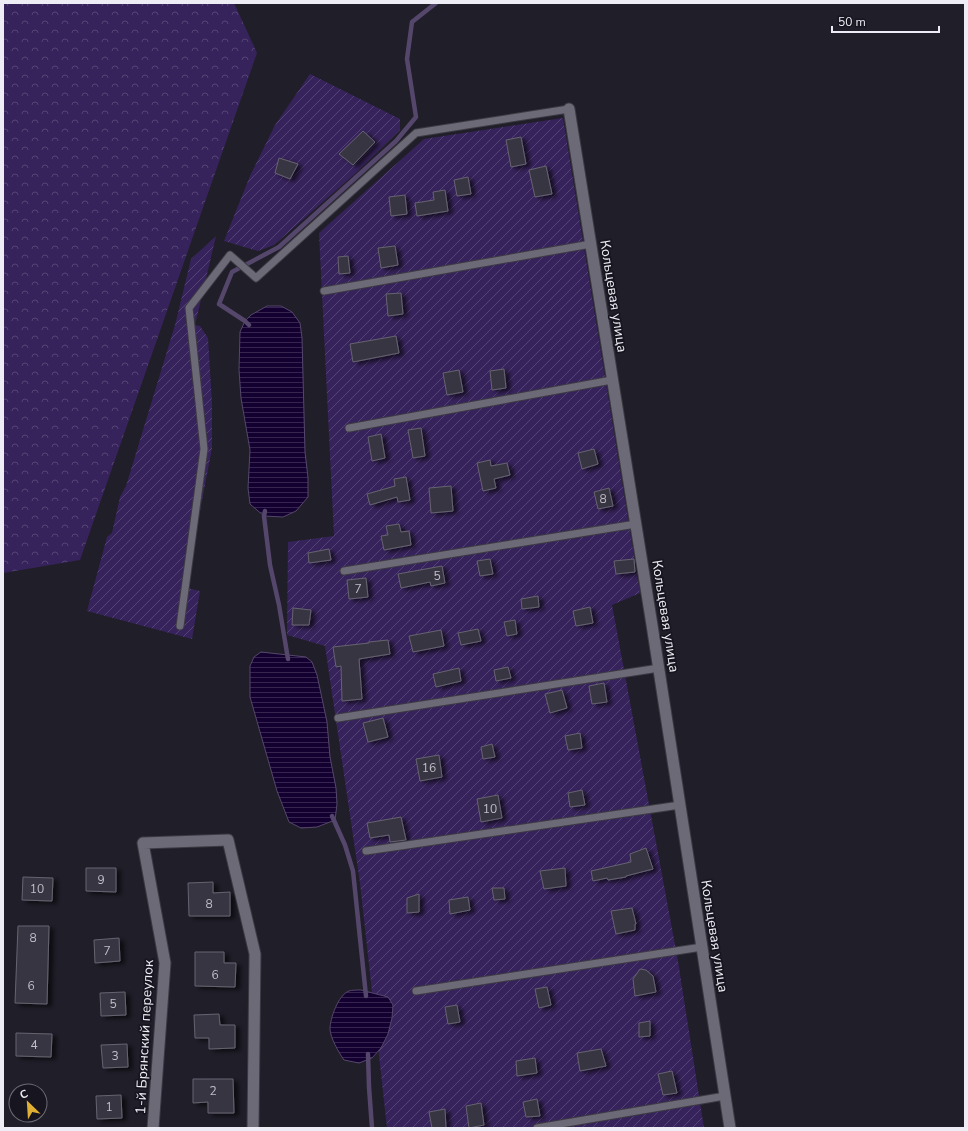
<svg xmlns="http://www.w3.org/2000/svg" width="968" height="1131" viewBox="0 0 968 1131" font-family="'Nunito Sans',sans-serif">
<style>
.forest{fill:url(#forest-crowns)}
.garden{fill:url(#garden-furrows)}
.water{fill:url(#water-rules);stroke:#55476b}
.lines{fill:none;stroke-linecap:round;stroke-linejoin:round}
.stream{stroke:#55476b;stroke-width:4.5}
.building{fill:#393642;stroke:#666370;filter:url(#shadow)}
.service-casing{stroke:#3c3a43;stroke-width:9}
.minor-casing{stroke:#3c3a43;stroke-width:13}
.service{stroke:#6d6a77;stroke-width:7}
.minor{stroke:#6d6a77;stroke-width:11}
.labels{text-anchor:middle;stroke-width:3.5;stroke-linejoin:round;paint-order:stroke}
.number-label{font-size:12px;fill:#c1bec8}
.street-label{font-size:14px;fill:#eeecf4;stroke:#17151f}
</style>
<defs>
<pattern id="forest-crowns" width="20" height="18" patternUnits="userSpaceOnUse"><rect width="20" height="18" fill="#37235c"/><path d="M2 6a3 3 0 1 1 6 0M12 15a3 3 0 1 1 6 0" fill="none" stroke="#544374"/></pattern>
<pattern id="garden-furrows" width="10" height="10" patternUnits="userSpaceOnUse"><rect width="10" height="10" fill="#37235c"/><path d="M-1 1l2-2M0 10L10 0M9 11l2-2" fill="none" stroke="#544374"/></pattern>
<pattern id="water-rules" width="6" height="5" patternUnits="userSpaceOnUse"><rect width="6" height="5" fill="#130030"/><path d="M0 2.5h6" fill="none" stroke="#36254f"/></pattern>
<filter id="shadow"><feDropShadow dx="4.5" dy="2.5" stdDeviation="2" flood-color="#0009"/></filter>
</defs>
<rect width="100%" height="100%" fill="#201e29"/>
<polygon class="forest" points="3,3 234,3 257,53 80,560 3,573"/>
<g class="garden">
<polygon points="310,74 400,119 400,130 357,172 274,245 258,251 224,241 250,176 275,125"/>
<polygon points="563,118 640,593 612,605 678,961 704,1128 387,1128 360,883 325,646 287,635 288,542 334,536 319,233 424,139"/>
<polygon points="216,236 195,325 200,326 208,338 212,403 212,448 201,506 183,587 200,591 192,639 87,611 107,537 112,533 120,497 126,486 175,325 191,259"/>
</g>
<g class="water">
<polygon points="267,306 281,306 292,312 300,323 302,338 305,452 308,478 308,497 296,511 283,517 264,516 250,504 248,488 250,450 241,398 239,370 240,332 245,321 251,315"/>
<polygon points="261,652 306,657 312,662 317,675 327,722 330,757 336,788 337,804 335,820 317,827 301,828 289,822 277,791 250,697 250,666 254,657"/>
<path d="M 361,990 L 388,997 L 393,1005 L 392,1018 L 388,1034 L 381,1048 L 372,1058 L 359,1063 L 344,1060 C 339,1053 330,1037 330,1029 C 330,1019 338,995 349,991 C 352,990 357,990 361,990 Z"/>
</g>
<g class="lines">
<g class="stream">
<polyline points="249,325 245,321 219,304 232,272 279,247 396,141 416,117 407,59 412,22 436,3"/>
<polyline points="265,511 264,516 270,565 279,605 288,659"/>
<polyline points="332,816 345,845 353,871 366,996"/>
<polyline points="368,1054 369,1087 372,1128"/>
</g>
</g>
<g class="building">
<polygon points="363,131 375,142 353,165 339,154"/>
<polygon points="521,137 526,164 511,167 506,140"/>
<polygon points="279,158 298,164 290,179 275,173"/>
<polygon points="546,166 552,194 535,197 529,170"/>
<polygon points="468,177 471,194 457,196 454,180"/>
<polygon points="445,190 448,211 417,216 415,203 434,200 433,192"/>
<polygon points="405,195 407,214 391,216 389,197"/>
<polygon points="395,246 398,265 381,268 378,248"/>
<polygon points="348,256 350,273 339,274 338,257"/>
<polygon points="401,293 403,314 388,316 386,294"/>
<polygon points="396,336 399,353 353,362 350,344"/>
<polygon points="504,369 506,388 492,390 490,371"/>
<polygon points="459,370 463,392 447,395 443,373"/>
<polygon points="421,428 425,456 413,458 408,430"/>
<polygon points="381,434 385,458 372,461 368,437"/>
<polygon points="594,449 598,464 582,469 578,453"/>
<polygon points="490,460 491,466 507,463 510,475 494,479 496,488 483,491 477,463"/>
<polygon points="406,477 410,500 398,502 397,497 370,505 367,494 395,486 394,479"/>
<polygon points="451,486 453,511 431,513 429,488"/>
<polygon points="609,488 613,506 598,509 594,492"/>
<polygon points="399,524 401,532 409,531 411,545 384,550 381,536 388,535 386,526"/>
<polygon points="329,549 331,560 309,563 308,553"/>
<polygon points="490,559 493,574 480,576 477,561"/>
<polygon points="634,559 635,572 616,574 614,561"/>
<polygon points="442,566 445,583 431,586 430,582 401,588 398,574"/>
<polygon points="366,578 368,597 349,599 347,580"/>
<polygon points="538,596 539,607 522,609 521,599"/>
<polygon points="590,607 593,623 576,626 573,611"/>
<polygon points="293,608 311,610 309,625 292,625"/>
<polygon points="515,620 517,634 507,636 504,622"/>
<polygon points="478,629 481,641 461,645 458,633"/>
<polygon points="441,630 444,646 413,652 409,636"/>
<polygon points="388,640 390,654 359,659 362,699 342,701 341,666 336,667 333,647 369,643 369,642"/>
<polygon points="508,667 511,678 496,681 494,670"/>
<polygon points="459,668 461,681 436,687 433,674"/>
<polygon points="604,683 607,702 592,704 589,686"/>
<polygon points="562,690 567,708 550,713 545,694"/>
<polygon points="383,718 388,737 368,742 363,723"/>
<polygon points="580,733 582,748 568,750 565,736"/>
<polygon points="492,744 495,757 483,759 481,747"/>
<polygon points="439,755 442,777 420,781 416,759"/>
<polygon points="582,790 585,805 570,807 568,793"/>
<polygon points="498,795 502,818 481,822 477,799"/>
<polygon points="401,817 406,840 390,842 389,835 370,838 367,823"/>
<polygon points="646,848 653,869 626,876 626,877 608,880 607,878 593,881 591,871 631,862 630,854"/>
<polygon points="86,868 116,868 116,892 86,891"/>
<polygon points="565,868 566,886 544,889 540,871"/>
<polygon points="23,877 53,878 52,901 22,900"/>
<polygon points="213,882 213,893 230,892 230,916 189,916 188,883"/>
<polygon points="492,888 504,888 505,899 494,900"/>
<polygon points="419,894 419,912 407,913 407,898"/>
<polygon points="468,897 470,910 450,914 449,900"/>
<polygon points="632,908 636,924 635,924 635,930 616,934 611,911"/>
<polygon points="18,926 49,926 47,1004 15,1003"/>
<polygon points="119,938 120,961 95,963 94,940"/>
<polygon points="195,952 224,952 224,963 236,963 235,987 195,986"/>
<polygon points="640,969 646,970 653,976 656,992 635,996 633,979"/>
<polygon points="547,987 551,1005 539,1008 535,989"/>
<polygon points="125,992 126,1015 101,1016 100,993"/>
<polygon points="457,1005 460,1022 448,1024 445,1007"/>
<polygon points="219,1014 220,1025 235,1025 235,1048 209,1049 209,1038 195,1038 194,1015"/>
<polygon points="650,1021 650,1036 639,1037 639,1023"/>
<polygon points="16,1033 52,1034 51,1057 16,1056"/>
<polygon points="127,1044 128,1067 103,1068 101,1045"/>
<polygon points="601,1049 606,1066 580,1071 577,1053"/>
<polygon points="535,1058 537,1073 517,1076 516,1061"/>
<polygon points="672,1071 677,1093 663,1095 658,1074"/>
<polygon points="193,1079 233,1079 234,1113 208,1113 208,1102 193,1103"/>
<polygon points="121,1095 122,1118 97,1119 96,1096"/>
<polygon points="537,1099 540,1116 526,1117 523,1102"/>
<polygon points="481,1103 484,1125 469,1128 466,1106"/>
<polygon points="445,1109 446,1128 432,1128 429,1112"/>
</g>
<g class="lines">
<defs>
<g id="service">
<polyline points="324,291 591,244"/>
<polyline points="349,428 612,380"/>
<polyline points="344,571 636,524"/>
<polyline points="180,626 204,449 189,308 230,255 256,278 416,133 569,109"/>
<polyline points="338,718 659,668"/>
<polyline points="366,851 680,805"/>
<polyline points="416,991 702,947"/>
<polyline points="537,1128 725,1096"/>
</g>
<g id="minor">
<polyline points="569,109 652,625 730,1128"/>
<polyline points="153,1128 165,963 143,843 228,840 255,954 253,1128"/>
</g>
</defs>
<use href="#service" class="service-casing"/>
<use href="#minor" class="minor-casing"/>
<use href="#service" class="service"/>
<use href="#minor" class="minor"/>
</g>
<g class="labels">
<g class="number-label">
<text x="603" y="503">8</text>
<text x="437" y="580">5</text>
<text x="358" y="593">7</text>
<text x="429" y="772">16</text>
<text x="490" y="813">10</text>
<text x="101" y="884">9</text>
<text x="37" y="893">10</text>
<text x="209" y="908">8</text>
<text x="33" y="942">8</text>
<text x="107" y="955">7</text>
<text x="215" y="979">6</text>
<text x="31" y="990">6</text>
<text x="113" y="1008">5</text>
<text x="34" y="1049">4</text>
<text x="115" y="1060">3</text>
<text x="213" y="1095">2</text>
<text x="109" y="1111">1</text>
</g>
<g class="street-label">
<text transform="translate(614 296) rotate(81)" y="5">Кольцевая улица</text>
<text transform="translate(666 616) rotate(81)" y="5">Кольцевая улица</text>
<text transform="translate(715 936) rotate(81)" y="5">Кольцевая улица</text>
<text transform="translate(144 1037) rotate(-87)" y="5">1-й Брянский переулок</text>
</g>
</g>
<rect width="968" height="1131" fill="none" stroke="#eeecf4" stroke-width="8"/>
<g transform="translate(28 1103) rotate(335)"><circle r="19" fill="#17151f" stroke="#6d6b74"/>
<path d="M0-3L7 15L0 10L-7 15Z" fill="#e0b034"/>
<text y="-6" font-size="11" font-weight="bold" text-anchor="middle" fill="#eeecf4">С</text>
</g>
<path d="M832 26v6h107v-6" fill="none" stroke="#eeecf4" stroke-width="2"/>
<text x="838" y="26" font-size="12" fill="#eeecf4" stroke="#17151f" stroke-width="3" paint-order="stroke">50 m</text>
</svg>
